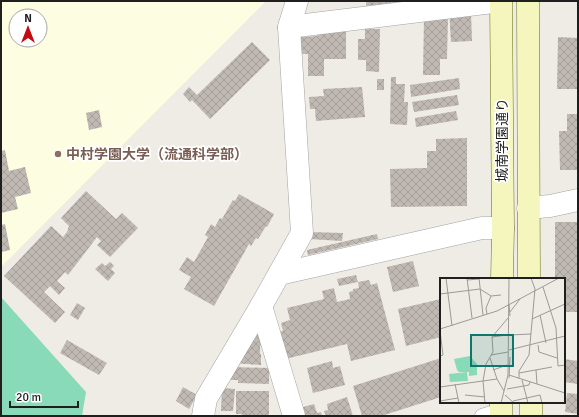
<svg xmlns="http://www.w3.org/2000/svg" width="579" height="417" viewBox="0 0 579 417" font-family="Signika,'Noto Sans JP',sans-serif">
<style>
.education{fill:#fdfde1;fill-rule:evenodd}
.pitch{fill:#88dab8}
.building{fill:url(#building-cross-hatch)}
.lines{fill:none;stroke-linecap:round;stroke-linejoin:round}
.lane-casing{stroke:#a3a3a3;stroke-width:15}
.street-casing{stroke:#a3a3a3;stroke-width:23}
.secondary-casing{stroke:#68710b;stroke-width:23}
.lane{stroke:#fff;stroke-width:14}
.street{stroke:#fff;stroke-width:22}
.secondary{stroke:#f4f6bd;stroke-width:22}
.education-dot{fill:#8d6e63;stroke:#fff;stroke-width:1.5}
.labels{text-anchor:middle;stroke-width:3.5;stroke-linejoin:round;paint-order:stroke}
.street-label{font-size:14px;fill:#1f1f1f;stroke:#fff}
.education-label{font-size:14px;font-weight:bold;fill:#785e54;stroke:#fff;text-anchor:start}
.inset-road{fill:none;stroke:#9c9a96;stroke-width:1}
.view{fill:#0f766e;fill-opacity:0.15;stroke:#0f766e;stroke-width:2}
.inset-edge{fill:none;stroke:#1f1f1f;stroke-width:2}
</style>
<defs>
<pattern id="building-cross-hatch" width="8" height="8" patternUnits="userSpaceOnUse"><rect width="8" height="8" fill="#c0b8b2"/><path d="M0 0l8 8M0 8l8-8" fill="none" stroke="#a59e99"/></pattern>
</defs>
<rect width="100%" height="100%" fill="#efece6"/>
<path class="education" d="M 1,1 L 266,1 L 1,267 ZM 16,16 L 40,16 L 40,40 L 16,40 Z"/>
<polygon class="pitch" points="1,297 86,392 82,416 1,416"/>
<g class="building">
<polygon points="366,1 402,1 402,2 366,6"/>
<polygon points="449,9 471,13 472,41 451,42"/>
<polygon points="424,17 448,17 447,59 440,59 440,75 423,75"/>
<polygon points="317,29 346,29 346,59 324,59 324,76 308,76 308,54 301,54 301,37 317,36"/>
<polygon points="365,29 380,29 379,72 366,71 366,60 358,60 358,39 365,39"/>
<polygon points="558,37 578,38 578,89 557,89"/>
<polygon points="252,42 270,60 210,119 192,100 190,102 183,94 189,87 197,95"/>
<polygon points="391,77 396,77 396,84 405,84 404,102 408,102 407,125 390,124"/>
<polygon points="459,78 460,89 411,97 410,85"/>
<rect x="377" y="79" width="7" height="11"/>
<polygon points="362,87 365,117 316,121 315,109 310,109 309,97 324,96 323,89"/>
<polygon points="457,95 459,105 414,112 412,102"/>
<polygon points="99,110 102,127 89,130 86,113"/>
<polygon points="456,111 458,120 416,127 415,118"/>
<polygon points="567,114 578,114 578,170 560,170 559,131 567,131"/>
<polygon points="467,138 467,206 391,207 390,169 427,168 427,151 436,151 436,139"/>
<polygon points="5,150 9,171 25,167 31,193 15,197 18,209 1,213 1,151"/>
<polygon points="86,191 116,219 122,213 138,228 110,257 97,245 101,241 97,237 68,275 65,272 57,281 65,288 59,295 50,286 44,292 65,312 55,323 4,276 51,226 63,237 67,232 69,226 61,218"/>
<polygon points="239,194 274,214 267,227 266,226 258,239 256,238 251,246 249,244 214,306 184,289 191,277 179,270 187,257 194,262 208,237 205,235 211,224 215,227 220,218 222,219 233,200 235,201"/>
<polygon points="555,222 578,222 578,312 564,312 564,279 555,279"/>
<polygon points="5,224 10,250 1,252 1,225"/>
<polygon points="309,232 343,233 342,241 309,239"/>
<polygon points="377,234 378,239 308,255 307,250"/>
<polygon points="413,261 419,286 393,292 387,267"/>
<polygon points="110,262 114,266 111,269 115,273 108,281 95,269 102,263 105,266"/>
<polygon points="356,275 358,282 339,286 337,279"/>
<polygon points="369,280 371,285 377,283 395,350 351,361 347,344 281,360 279,332 283,331 281,323 290,320 287,308 324,299 322,291 334,288 337,302 350,299 349,292 353,291 353,289 359,288 358,282"/>
<polygon points="441,299 441,337 406,346 398,309"/>
<polygon points="77,303 85,308 78,320 70,315"/>
<polygon points="253,329 263,330 262,346 260,346 260,354 261,354 261,365 234,363"/>
<polygon points="67,340 107,363 99,375 60,353"/>
<polygon points="441,358 441,397 381,416 362,416 353,386"/>
<polygon points="564,359 578,361 578,384 564,382"/>
<polygon points="332,361 333,368 340,366 345,385 313,393 307,368"/>
<polygon points="231,367 269,368 269,384 238,383 238,380 231,380"/>
<polygon points="183,387 197,395 189,409 176,401"/>
<polygon points="222,388 235,389 233,411 221,411"/>
<polygon points="236,391 269,391 269,416 242,416 242,414 236,414"/>
<polygon points="567,393 578,394 578,414 565,412"/>
<polygon points="347,397 353,416 326,416 324,411 328,410 327,404"/>
<polygon points="314,404 317,413 321,412 322,416 299,416 296,409"/>
</g>
<g class="lines">
<defs>
<polyline id="lane" points="482,416 501,410"/>
<g id="street">
<polyline points="289,27 501,1"/>
<polyline points="528,208 550,206 578,200"/>
<polyline points="279,274 482,228 503,228"/>
<polyline points="261,306 294,416"/>
<polyline points="203,416 206,399 261,306 302,233 289,27 297,1"/>
</g>
<g id="secondary">
<polyline points="501,1 503,228 502,279"/>
<polyline points="528,1 529,279"/>
<polyline points="531,402 531,416"/>
<polyline points="501,416 501,402"/>
</g>
</defs>
<use href="#lane" class="lane-casing"/>
<use href="#street" class="street-casing"/>
<use href="#secondary" class="secondary-casing"/>
<use href="#lane" class="lane"/>
<use href="#street" class="street"/>
<use href="#secondary" class="secondary"/>
</g>
<circle class="education-dot" cx="58" cy="154" r="4"/>
<g class="labels">
<g class="street-label">
<text transform="translate(502 140) rotate(-90)" y="5">城南学園通り</text>
</g>
<g class="education-label">
<text x="66" y="159">中村学園大学（流通科学部）</text>
</g>
</g>
<g transform="translate(440 278)">
<rect width="125" height="125" fill="#efece6"/>
<path d="M 30,78 L 37,86 L 37,97 L 29,98 L 29,94 L 19,94 L 17,92 L 14,81 ZM 27,94 L 28,103 L 10,104 L 9,96 Z" fill="#88dab8"/>
<path class="inset-road" d="M 6,0 L 12,48M 27,0 L 32,40M 39,0 L 43,37M 27,2 L 39,1M 103,9 L 116,50 L 118,88 L 125,87M 0,16 L 40,11 L 51,18 L 61,17M 69,26 L 70,38M 70,34 L 80,21M 47,36 L 46,30 L 51,18M 100,37 L 106,65M 92,41 L 125,26M 0,51 L 57,33 L 119,0M 0,53 L 3,77 L 0,78M 69,57 L 91,56M 52,59 L 67,57M 98,67 L 99,74 L 117,80M 69,72 L 125,58M 51,77 L 68,74M 50,80 L 57,101M 53,92 L 67,87M 96,92 L 97,106M 79,95 L 112,89M 69,97 L 125,115M 69,100 L 70,79M 79,101 L 79,93 L 89,77 L 95,11 L 91,0M 82,102 L 88,125M 15,106 L 19,125M 0,109 L 57,101 L 64,113M 67,111 L 89,107 L 90,104M 25,117 L 45,119M 65,117 L 74,125M 0,123 L 18,120M 73,123 L 100,117 L 102,125M 45,125 L 43,103 L 46,86 L 53,74 L 52,59 L 68,40M 61,125 L 68,97 L 69,0"/>
<path class="view" d="M 31,57 L 73,57 L 73,88 L 31,88 Z"/>
<rect width="125" height="125" class="inset-edge"/>
</g>
<rect width="579" height="417" fill="none" stroke="#1f1f1f" stroke-width="4"/>
<g transform="translate(28 28)"><circle r="19" fill="#ffffff" stroke="#a5a5a5"/>
<path d="M0-3L7 15L0 10L-7 15Z" fill="#c30b0f"/>
<text y="-6" font-size="11" font-weight="bold" text-anchor="middle" fill="#1f1f1f">N</text>
</g>
<path d="M10 401v6h68v-6" fill="none" stroke="#1f1f1f" stroke-width="2"/>
<text x="16" y="401" font-size="12" fill="#1f1f1f" stroke="#ffffff" stroke-width="3" paint-order="stroke">20 m</text>
</svg>
